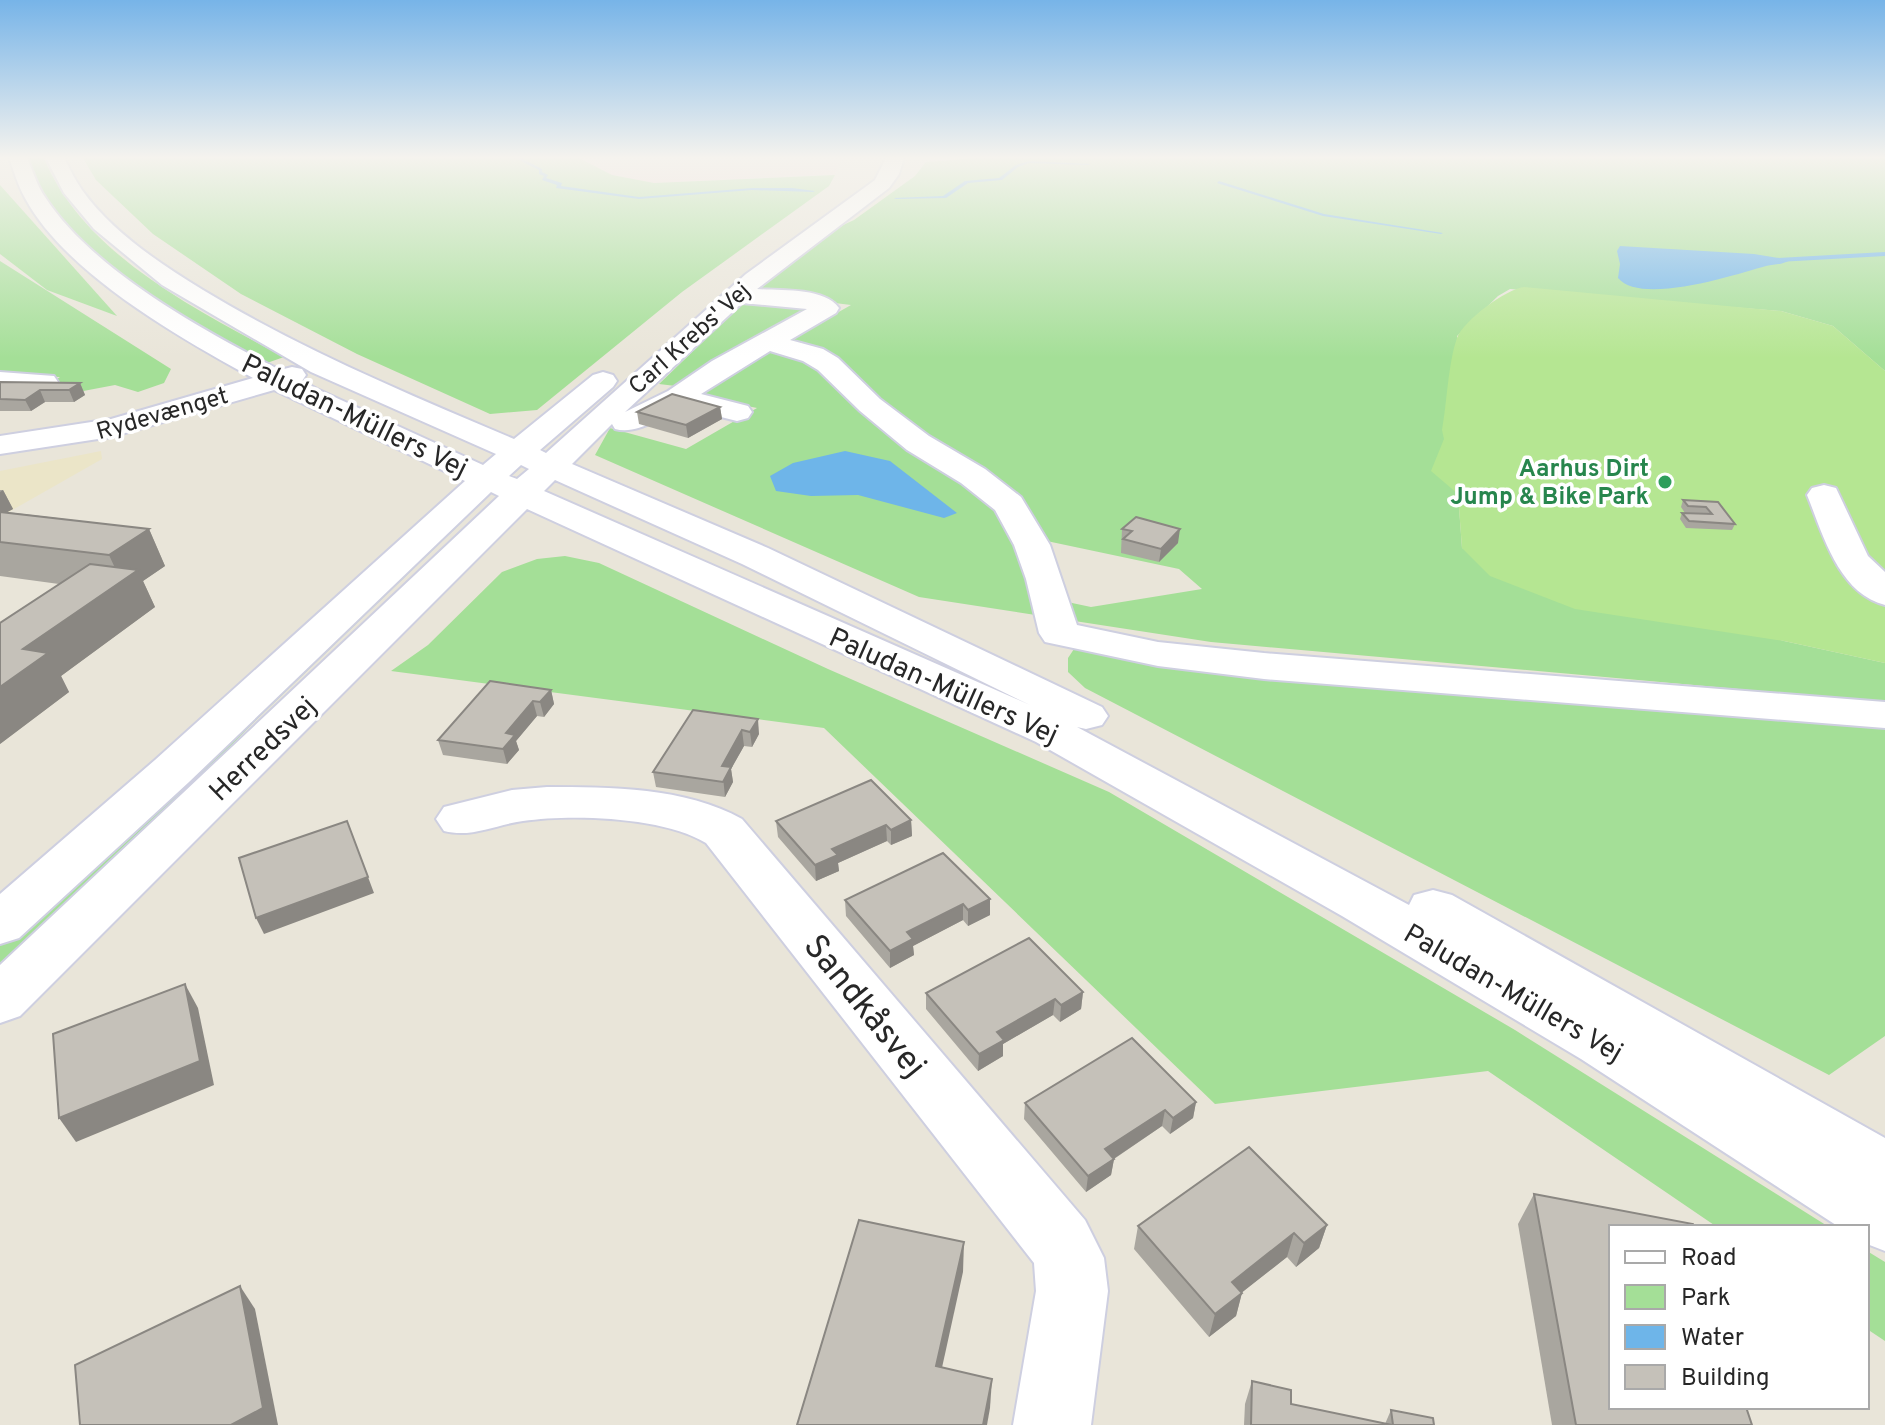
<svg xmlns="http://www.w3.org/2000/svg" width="1885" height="1425" viewBox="0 0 1885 1425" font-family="Overpass,sans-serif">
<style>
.education{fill:#ebe5c8}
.medical{fill:#f0d9d6}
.green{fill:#a4df97;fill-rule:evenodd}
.pitch{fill:#b5e692}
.water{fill:#6eb5e9}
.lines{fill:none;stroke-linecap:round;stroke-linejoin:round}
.stream{fill:#6eb5e9;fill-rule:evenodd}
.minor-casing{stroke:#cecfe0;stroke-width:4}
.minor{fill:#fff;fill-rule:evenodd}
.wall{fill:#a9a69f}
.shaded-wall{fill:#8a8782}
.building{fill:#c5c1b9;stroke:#8a8782;stroke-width:2}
.leisure-dot{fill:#2e9e5b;stroke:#fff;stroke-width:3}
.labels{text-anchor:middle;stroke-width:7;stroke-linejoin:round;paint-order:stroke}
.far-street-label{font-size:24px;fill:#272727;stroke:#fff}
.far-leisure-label{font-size:24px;font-weight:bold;fill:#27864d;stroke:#fff;text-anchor:end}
.street-label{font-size:28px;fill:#272727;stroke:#fff}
.near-street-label{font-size:34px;fill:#272727;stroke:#fff}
</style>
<rect width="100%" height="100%" fill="#e9e5d9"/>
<polygon class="education" points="101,451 102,459 0,517 0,471"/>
<polygon class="medical" points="579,158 912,158 842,160 835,174 654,183 612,175"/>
<g class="green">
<path d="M 28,158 L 44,158 C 84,255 197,310 284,357 L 264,364 C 181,316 59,255 28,158 Z"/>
<polygon points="83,158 579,158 612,175 654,183 835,175 829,186 682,292 537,410 490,414 357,354 241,294 153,234 96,180"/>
<path d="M 976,158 L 1885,158 L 1885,371 L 1833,326 L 1781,311 L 1510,289 L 1498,296 L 1457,336 L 1458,494 L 1462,548 L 1784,641 L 1885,663 L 1885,702 L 1211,642 L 919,597 L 595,455 L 610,428 L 686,449 L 757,408 L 692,395 L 851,305 L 755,293 L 830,231 L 854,220 L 915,176 L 926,162 ZM 1042,540 L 1179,569 L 1202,589 L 1091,607 L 1039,596 Z"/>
<polygon points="0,185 117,316 47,290 0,254"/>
<polygon points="0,261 171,369 164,383 138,392 115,385 78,392 50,384 60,377 0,376"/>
<polygon points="748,302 812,309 684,387 659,384 741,305"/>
<polygon points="458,518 464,520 251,725 75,905 0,975 0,944"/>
<polygon points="565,556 599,563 828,669 1109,792 1515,1030 1829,1227 1717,1227 1488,1071 1215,1104 824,728 391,671 428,645 502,572 537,559"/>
<polygon points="1074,649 1142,661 1885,725 1885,1036 1829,1075 1085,688 1068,672 1068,658"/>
<polygon points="1867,1251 1885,1262 1885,1341 1867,1329"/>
</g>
<path class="pitch" d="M 1524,287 L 1781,311 L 1833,326 L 1885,371 L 1885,663 L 1784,641 L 1575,609 L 1490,576 L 1462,548 L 1458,494 L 1431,471 L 1444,439 L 1442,430 C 1447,403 1448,364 1457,338 C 1463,321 1506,289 1524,287 Z"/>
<g class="water">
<path d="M 1620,246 L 1754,254 L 1790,260 C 1782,265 1775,264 1766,266 C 1737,274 1641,306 1618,278 L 1620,264 L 1617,251 Z"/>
<polygon points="845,451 890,461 957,513 944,518 858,495 811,496 776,491 770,476 793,463"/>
</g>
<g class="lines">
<g class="stream">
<polygon points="515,158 521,158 542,169 542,172 548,175 546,178 562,183 561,186 639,197 752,188 792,188 815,191 813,192 752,190 639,199 556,188 557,185 542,180 544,176 539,174 539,170"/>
<polygon points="1029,161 1090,164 1088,165 1029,163 1018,167 1002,180 968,183 946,198 896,199 894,198 943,196 965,181 999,178 1016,165"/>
<polygon points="1219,181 1324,214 1443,233 1441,234 1323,216 1217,183"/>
<polygon points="1885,252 1885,256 1776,262 1773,260 1776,258"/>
</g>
<defs>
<g id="minor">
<path d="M 9,158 L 27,158 C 33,171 37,186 45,197 C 92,270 204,331 280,370 L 292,367 L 302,369 L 306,375 L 302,381 L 317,389 L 483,465 L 496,454 L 311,372 L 162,285 L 94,229 L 64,193 L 46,158 L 64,158 C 70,169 75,180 82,190 C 112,232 159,263 203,290 C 302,350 408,394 514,439 L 593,375 L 603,372 L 613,375 L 617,381 L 613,387 L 540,450 L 546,453 L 746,274 L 875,180 L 886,158 L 904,158 L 899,174 L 889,188 L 757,289 C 780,291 824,287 839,308 L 836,313 L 790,340 L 823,349 L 838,358 L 880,399 L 929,436 L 985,469 L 1021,497 L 1050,545 L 1077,625 L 1158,642 L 1264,653 L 1885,702 L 1885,728 L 1264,679 L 1158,666 L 1045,642 L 1039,633 L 1026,579 L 1014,545 L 995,510 L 961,483 L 907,450 L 860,411 L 818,370 L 803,361 L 770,351 L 701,394 L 748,406 L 752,412 L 748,418 L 737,421 L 681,407 C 661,417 638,435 615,429 L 612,424 L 572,464 L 768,548 L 1102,707 L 1108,716 L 1102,725 L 1086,729 L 1077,727 L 1409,905 L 1414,895 L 1433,890 L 1452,895 L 1885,1138 L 1885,1251 L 1867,1244 L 1867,1227 L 1839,1227 L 1581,1059 L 1342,916 L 1036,742 L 527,509 L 20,1016 L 0,1023 L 0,965 L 499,496 L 491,492 L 189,782 L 19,938 L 0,944 L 0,894 L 155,760 L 465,481 L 274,390 L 111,437 L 0,454 L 0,436 L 111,419 L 253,378 C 180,338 65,273 25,198 C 18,186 14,171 9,158 ZM 742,303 L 807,309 L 712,361 L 668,391 L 625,412 ZM 521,465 L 529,469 L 517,479 L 509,476 ZM 555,480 L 742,564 L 1030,705 L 544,491 Z"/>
<polygon points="0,372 54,376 58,382 54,388 0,390"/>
<path d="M 1824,485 L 1836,488 L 1868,556 L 1885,572 L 1885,605 C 1838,593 1823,534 1807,495 L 1812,488 Z"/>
<path d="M 547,787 C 610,787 685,787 742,819 L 1085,1220 L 1104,1258 L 1108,1291 L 1091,1425 L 1013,1425 L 1036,1291 L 1034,1263 L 706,843 C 663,817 573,814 523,821 C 494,825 472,838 444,831 L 436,819 L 444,807 L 512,790 Z"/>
</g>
</defs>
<use href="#minor" class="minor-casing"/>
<use href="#minor" class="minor"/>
</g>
<g class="wall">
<polygon points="0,382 80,383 85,395 74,402 45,402 31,411 0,411"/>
<polygon points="720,407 722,419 688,438 639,424 637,412"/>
<polygon points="0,490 3,490 13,509 7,512 149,529 165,566 143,581 155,607 61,676 69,692 0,744 59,584 0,576"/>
<polygon points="1683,500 1718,502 1735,524 1732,530 1686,528 1680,519 1682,513 1685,513 1681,507"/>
<polygon points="1122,529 1178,543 1159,562 1121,553"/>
<polygon points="551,690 554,704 544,717 537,716 516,741 519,750 507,764 443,755 438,740"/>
<polygon points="693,710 759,734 752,747 744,746 731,769 733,782 725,797 656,787 653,772"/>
<polygon points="911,820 912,836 891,845 887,841 838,863 839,871 816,881 778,837 776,821"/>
<polygon points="990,899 990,915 968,926 963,920 913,946 914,955 890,968 846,916 845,900"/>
<polygon points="1083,992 1081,1009 1060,1022 1053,1015 1003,1044 1003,1056 978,1071 926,1009 926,993"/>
<polygon points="1196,1102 1193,1118 1170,1134 1162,1126 1114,1159 1111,1175 1086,1192 1024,1119 1025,1103"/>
<polygon points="1534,1194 1752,1425 1552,1425 1518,1224"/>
<polygon points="1327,1225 1319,1248 1296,1267 1287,1257 1242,1292 1236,1316 1209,1337 1134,1249 1138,1226"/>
<polygon points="1252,1381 1291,1404 1385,1424 1391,1410 1434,1425 1244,1425 1245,1404"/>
</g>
<g class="shaded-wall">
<polygon points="80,383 85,395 74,402 69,390"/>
<polygon points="40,390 45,402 31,411 25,400"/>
<polygon points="720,407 722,419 688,438 686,425"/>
<polygon points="3,490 13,509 0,516 0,492"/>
<polygon points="149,529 165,566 143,581 155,607 61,676 69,692 0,744 0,687 23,649 121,581 109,555"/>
<polygon points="1180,529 1178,543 1159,562 1161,549"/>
<polygon points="551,690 554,704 544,717 540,702"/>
<polygon points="533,701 537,716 516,741 519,750 507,764 503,749 506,733"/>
<polygon points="758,719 759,734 752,747 750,732"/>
<polygon points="742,730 744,746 731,769 733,782 725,797 722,766"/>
<polygon points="911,820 912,836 891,845 891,830"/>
<polygon points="347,821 374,893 264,934 256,918"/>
<polygon points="886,825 887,841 838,863 839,871 816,881 815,865 832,849"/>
<polygon points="990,899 990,915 968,926 968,910"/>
<polygon points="963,904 963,920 913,946 914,955 890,968 890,951 907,932"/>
<polygon points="185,984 198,1008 214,1085 76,1142 59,1118"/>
<polygon points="1083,992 1081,1009 1060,1022 1061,1005"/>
<polygon points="1055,999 1053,1015 1003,1044 1003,1056 978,1071 979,1054 997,1032"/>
<polygon points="1196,1102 1193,1118 1170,1134 1173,1118"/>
<polygon points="1165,1110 1162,1126 1103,1166 1105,1149"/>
<polygon points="1114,1159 1111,1175 1086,1192 1088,1176"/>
<polygon points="1327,1225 1319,1248 1296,1267 1304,1243"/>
<polygon points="1294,1233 1287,1257 1226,1305 1232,1282"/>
<polygon points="964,1242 963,1272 936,1395 936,1366"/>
<polygon points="240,1286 255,1309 278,1425 231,1425"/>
<polygon points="1242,1293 1236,1316 1209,1337 1215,1314"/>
<polygon points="992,1379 990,1408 987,1425 983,1425"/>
</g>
<g class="building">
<polygon points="0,382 80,383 69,390 40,390 25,400 0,399"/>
<polygon points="672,394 720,407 686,425 637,412"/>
<polygon points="1683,500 1718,502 1735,524 1689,521 1682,513 1712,514 1706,507 1688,506"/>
<polygon points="0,512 149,529 109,555 0,542"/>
<polygon points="1136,517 1180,529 1161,549 1123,539 1132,531 1122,529"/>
<polygon points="90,564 138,570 23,649 48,653 0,687 0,623"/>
<polygon points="490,681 551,690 540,702 533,701 506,733 515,735 503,749 438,740"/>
<polygon points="693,710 758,719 750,732 742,730 722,766 731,767 723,782 653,772"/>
<polygon points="871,780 911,820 891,830 886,825 832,849 838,855 815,865 776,821"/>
<polygon points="347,821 368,877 256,918 239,858"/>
<polygon points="943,853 990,899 968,910 963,904 907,932 913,939 890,951 845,900"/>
<polygon points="1029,938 1083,992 1061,1005 1055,999 997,1032 1004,1040 979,1054 926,993"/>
<polygon points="185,984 200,1061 59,1118 53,1034"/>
<polygon points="1132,1038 1196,1102 1173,1118 1165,1110 1105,1149 1114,1159 1088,1176 1025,1103"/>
<polygon points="1249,1147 1327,1225 1304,1243 1294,1233 1232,1282 1242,1293 1215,1314 1138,1226"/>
<polygon points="1534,1194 1693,1224 1694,1227 1611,1227 1611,1407 1746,1407 1752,1425 1576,1425"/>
<polygon points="859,1220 964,1242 936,1366 992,1379 983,1425 797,1425"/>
<polygon points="240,1286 263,1408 231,1425 80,1425 75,1365"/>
<polygon points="1252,1381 1291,1390 1291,1404 1392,1425 1251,1425"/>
<polygon points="1391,1410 1433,1418 1434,1425 1393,1425"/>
</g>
<linearGradient id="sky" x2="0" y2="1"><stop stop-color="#77b4e8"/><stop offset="0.44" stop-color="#f5f3ee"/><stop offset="1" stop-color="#f5f3ee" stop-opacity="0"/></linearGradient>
<rect width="1885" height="358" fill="url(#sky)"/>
<circle class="leisure-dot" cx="1665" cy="482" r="8"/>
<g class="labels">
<g class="far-street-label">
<text transform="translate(689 338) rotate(-42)" y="8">Carl Krebs' Vej</text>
<text transform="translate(162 413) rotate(-16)" y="8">Rydevænget</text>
</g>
<g class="far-leisure-label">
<text x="1649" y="476">Aarhus Dirt<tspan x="1649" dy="28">Jump &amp; Bike Park</tspan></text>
</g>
<g class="street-label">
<text transform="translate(355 415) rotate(26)" y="10">Paludan-Müllers Vej</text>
<text transform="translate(944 685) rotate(24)" y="10">Paludan-Müllers Vej</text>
<text transform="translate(262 748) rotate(-44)" y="10">Herredsvej</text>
<text transform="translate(1514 992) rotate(30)" y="10">Paludan-Müllers Vej</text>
</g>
<g class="near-street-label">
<text transform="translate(866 1005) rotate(51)" y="12">Sandkåsvej</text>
</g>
</g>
<rect x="1609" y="1225" width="260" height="184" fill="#ffffff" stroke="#a9a9a9" stroke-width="2"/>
<rect x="1625" y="1251" width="40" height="12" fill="#ffffff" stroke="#a9a9a9" stroke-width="2"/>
<text x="1681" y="1265" font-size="24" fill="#272727">Road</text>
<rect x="1625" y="1285" width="40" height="24" fill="#a4df97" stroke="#a9a9a9" stroke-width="2"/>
<text x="1681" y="1305" font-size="24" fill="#272727">Park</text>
<rect x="1625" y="1325" width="40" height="24" fill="#6eb5e9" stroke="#a9a9a9" stroke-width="2"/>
<text x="1681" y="1345" font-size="24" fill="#272727">Water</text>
<rect x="1625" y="1365" width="40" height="24" fill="#c5c1b9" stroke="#a9a9a9" stroke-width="2"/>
<text x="1681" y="1385" font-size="24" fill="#272727">Building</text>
</svg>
